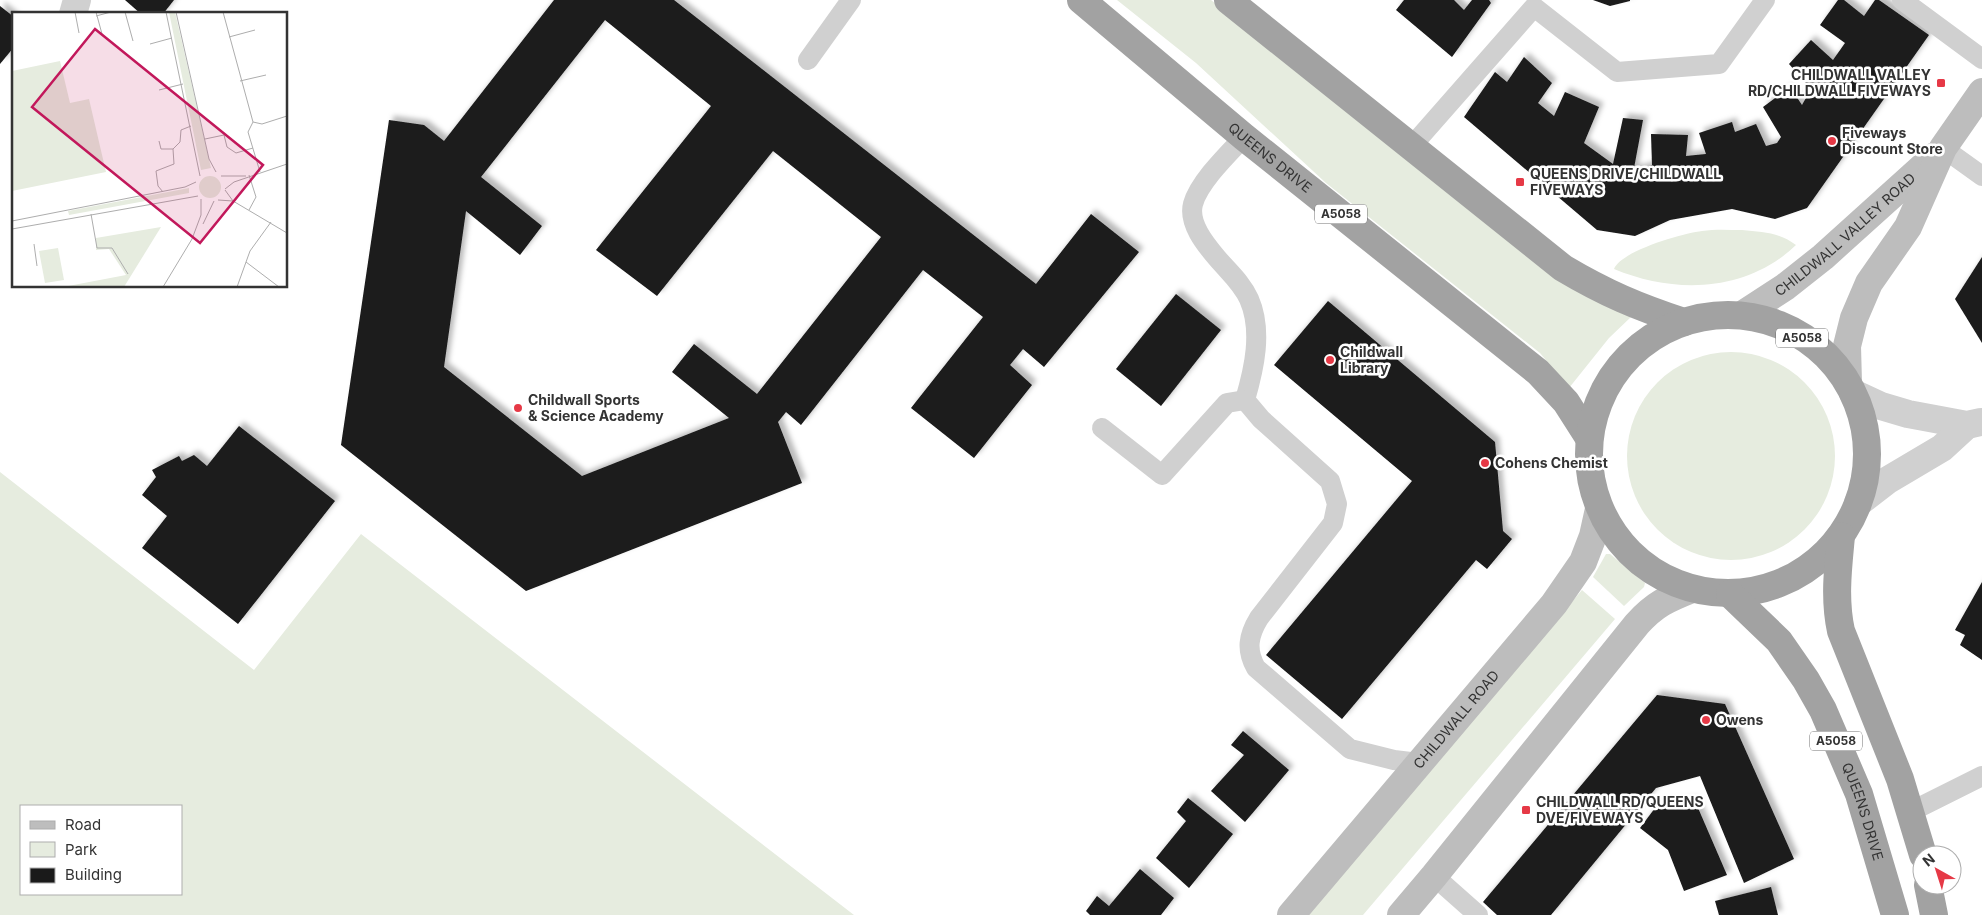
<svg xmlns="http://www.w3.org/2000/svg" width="1982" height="915" viewBox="0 0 1982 915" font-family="Inter,sans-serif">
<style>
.green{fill:#e6ecdf;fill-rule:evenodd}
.building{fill:#1a1a1a;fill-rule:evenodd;filter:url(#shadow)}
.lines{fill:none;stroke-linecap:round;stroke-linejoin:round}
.service{stroke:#d0d0d0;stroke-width:20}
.minor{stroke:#d0d0d0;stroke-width:28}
.tertiary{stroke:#d0d0d0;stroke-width:28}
.secondary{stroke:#bdbdbd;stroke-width:28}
.trunk{stroke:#a2a2a2;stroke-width:28}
.poi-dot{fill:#e63946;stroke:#fff;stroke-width:2}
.labels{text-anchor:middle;stroke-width:5;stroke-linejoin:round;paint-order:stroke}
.shield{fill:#fff;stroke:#707070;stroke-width:1}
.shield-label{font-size:12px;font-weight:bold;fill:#333}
.poi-label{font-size:14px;font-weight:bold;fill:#333;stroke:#fff;text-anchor:start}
.street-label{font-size:14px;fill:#333;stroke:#fff}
.inset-road{fill:none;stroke:#adadad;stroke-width:1}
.view{fill:#c2185b;fill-opacity:0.15;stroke:#c2185b;stroke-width:2.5}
.inset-edge{fill:none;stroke:#333;stroke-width:2.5}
</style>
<defs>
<filter id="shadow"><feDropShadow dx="4.5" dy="-4.5" stdDeviation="2.5" flood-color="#0004"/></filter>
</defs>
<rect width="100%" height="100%" fill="#fff"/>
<g class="green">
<polygon points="1117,0 1211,0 1372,127 1631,317 1609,338 1569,388 1540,353 1326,183 1196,63"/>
<path d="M 1742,230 C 1762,232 1779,232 1796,245 C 1746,293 1674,294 1614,269 C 1621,251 1683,233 1702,231 C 1715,229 1729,230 1742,230 Z"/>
<circle cx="1731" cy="456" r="104"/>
<path d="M 0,472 L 254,670 L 361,534 L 854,915 L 0,915 ZM 21,806 L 181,806 L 181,894 L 21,894 Z"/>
<polygon points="1606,554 1610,554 1645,583 1644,587 1624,606 1593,577"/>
<polygon points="1582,590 1615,619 1363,915 1307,915"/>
</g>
<g class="building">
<polygon points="125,0 174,0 163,14 141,14"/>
<path d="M 554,0 L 674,0 L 1036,284 L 1091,214 L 1139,252 L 1044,367 L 1023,349 L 1010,365 L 1032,385 L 974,458 L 911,408 L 983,317 L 923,270 L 801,425 L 786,412 L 778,422 L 802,483 L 526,591 L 341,445 L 389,120 L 424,125 L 444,141 ZM 605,20 L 711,106 L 596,250 L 657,296 L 773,151 L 881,237 L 757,394 L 694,344 L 672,372 L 729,418 L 582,476 L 444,367 L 466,211 L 520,255 L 542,226 L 481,177 Z"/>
<polygon points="1404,0 1454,0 1464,10 1472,0 1489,0 1491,3 1452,57 1396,10"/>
<polygon points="1593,0 1630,0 1630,1 1610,6"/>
<polygon points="1838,0 1844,0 1864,16 1875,0 1879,0 1929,35 1807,208 1775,219 1732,209 1670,220 1635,236 1597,230 1464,117 1495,72 1507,82 1524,57 1552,83 1538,103 1554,116 1565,92 1599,107 1584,143 1613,164 1623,118 1643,120 1634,168 1639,169 1652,165 1651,134 1688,135 1686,156 1706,154 1699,133 1732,122 1735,132 1756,124 1766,146 1777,143 1781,137 1763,107 1790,87 1802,105 1811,89 1789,64 1811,40 1833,60 1845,43 1820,25"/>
<polygon points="0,6 14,17 14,47 0,64"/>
<polygon points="1982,257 1982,343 1955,299"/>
<polygon points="1176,294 1221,330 1161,406 1116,369"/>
<polygon points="1328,301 1495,442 1503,531 1512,539 1487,569 1476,560 1342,719 1266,655 1412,481 1274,365"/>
<polygon points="239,426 335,501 238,624 142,548 167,516 142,495 156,477 152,470 179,456 182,461 194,455 207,466"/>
<polygon points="1982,582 1982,660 1960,645 1965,635 1955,630"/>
<polygon points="1657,695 1725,704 1794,859 1744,883 1700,776 1656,788 1551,915 1497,915 1483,902"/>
<polygon points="1243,731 1289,770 1245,822 1211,791 1244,755 1231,745"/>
<polygon points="1188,798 1233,834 1189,888 1156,858 1186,821 1177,812"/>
<polygon points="1695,801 1727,875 1684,891 1668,850 1640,828 1658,804"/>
<polygon points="1140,869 1174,898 1161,915 1090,915 1086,911 1097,896 1109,906"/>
<polygon points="1771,887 1778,915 1719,915 1715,901"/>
</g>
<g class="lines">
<g class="service">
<polyline points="1902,0 1982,59"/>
<polyline points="808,60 851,0"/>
<path d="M 1244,137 C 1228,154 1199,182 1193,204 C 1188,223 1205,244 1217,258 C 1228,271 1242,283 1249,299 C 1263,331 1254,369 1245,400 L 1261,419 L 1330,481 L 1337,504 L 1333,523 L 1259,618 C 1248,636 1246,650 1256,668 L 1350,749 L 1394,760 L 1419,763"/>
<polyline points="1411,147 1534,7 1617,72 1719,64 1765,0"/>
<polyline points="1943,148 1982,176"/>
<polyline points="1102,428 1162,475 1227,403 1245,400"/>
<polyline points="1910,812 1982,776"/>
<polyline points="1434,876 1478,915"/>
</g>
<polyline class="minor" points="73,14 77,0"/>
<g class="tertiary">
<polyline points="1853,393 1881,406 1908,414 1967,425 1981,422"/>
<polyline points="1858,503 1888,480 1942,448 1967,425"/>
</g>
<g class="secondary">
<path id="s1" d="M 1742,315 L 1785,287 L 1823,257 L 1935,156"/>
<polyline points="1848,383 1847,346 1854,318 1869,283 1908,227 1943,148 1982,92"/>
<path id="s2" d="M 1291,915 L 1554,604 L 1583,562 L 1593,536 L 1599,509"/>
<path d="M 1401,915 L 1434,876 L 1637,624 C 1655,604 1667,599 1692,589"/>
</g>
<g class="trunk">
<path id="s3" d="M 1081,0 L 1244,137 L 1538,372 L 1566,402 L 1589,438"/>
<path d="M 1228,0 L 1563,268 C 1605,293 1638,307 1684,322"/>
<circle cx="1728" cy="454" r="139"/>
<path d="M 1841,536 C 1838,568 1834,599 1841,631 L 1900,779 L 1923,855"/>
<path id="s4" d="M 1730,594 L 1779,641 L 1806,680 L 1823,710 L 1859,794 L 1895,915"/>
<polyline points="1928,885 1934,915"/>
</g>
</g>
<g class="poi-dot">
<rect x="1936" y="78" width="10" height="10" rx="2.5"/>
<circle cx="1832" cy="141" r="5"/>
<rect x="1515" y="177" width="10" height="10" rx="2.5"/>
<circle cx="1330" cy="360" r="5"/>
<circle cx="518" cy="408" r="5"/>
<circle cx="1485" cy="463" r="5"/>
<circle cx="1706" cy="720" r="5"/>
<rect x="1521" y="805" width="10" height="10" rx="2.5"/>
</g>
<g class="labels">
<g class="shield">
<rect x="1315" y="204.5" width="52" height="19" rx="4"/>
<rect x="1776" y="328.5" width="52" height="19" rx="4"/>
<rect x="1810" y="731.5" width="52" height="19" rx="4"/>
</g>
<g class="shield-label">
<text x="1341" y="218">A5058</text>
<text x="1802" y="342">A5058</text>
<text x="1836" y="745">A5058</text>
</g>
<g class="poi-label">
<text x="1931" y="80" text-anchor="end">CHILDWALL VALLEY<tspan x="1931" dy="16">RD/CHILDWALL FIVEWAYS</tspan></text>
<text x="1842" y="138">Fiveways<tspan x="1842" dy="16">Discount Store</tspan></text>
<text x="1530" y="179">QUEENS DRIVE/CHILDWALL<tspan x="1530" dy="16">FIVEWAYS</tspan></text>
<text x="1340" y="357">Childwall<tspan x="1340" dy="16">Library</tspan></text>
<text x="528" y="405">Childwall Sports<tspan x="528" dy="16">&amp; Science Academy</tspan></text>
<text x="1495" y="468">Cohens Chemist</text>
<text x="1716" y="725">Owens</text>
<text x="1536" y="807">CHILDWALL RD/QUEENS<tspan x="1536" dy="16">DVE/FIVEWAYS</tspan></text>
</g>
<g class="street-label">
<text dy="5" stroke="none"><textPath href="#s3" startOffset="246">QUEENS DRIVE</textPath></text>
<text dy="5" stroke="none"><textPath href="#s1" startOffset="131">CHILDWALL VALLEY ROAD</textPath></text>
<text dy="5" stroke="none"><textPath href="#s2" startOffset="256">CHILDWALL ROAD</textPath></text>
<text dy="5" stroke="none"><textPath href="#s4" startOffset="259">QUEENS DRIVE</textPath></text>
</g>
</g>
<g transform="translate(12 12)">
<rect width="275" height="275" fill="#fff"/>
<path d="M 157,0 L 163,0 L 199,156 L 189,158 ZM 48,49 L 58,91 L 77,87 L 94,160 L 0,179 L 0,59 ZM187 175a11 11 0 1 1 22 0a11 11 0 1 1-22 0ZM 177,176 L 177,181 L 57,203 L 56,199 ZM 149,215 L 112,275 L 51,275 L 114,263 L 97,237 L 84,238 L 84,226 ZM 46,236 L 52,268 L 33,271 L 27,239 Z" fill="#e6ecdf"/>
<path class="inset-road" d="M 63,0 L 67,21M 84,0 L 90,22M 113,0 L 121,29M 154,0 L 188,164M 164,0 L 197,147 L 204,160M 211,0 L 241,110 L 250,112 L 275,104M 84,4 L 99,0M 217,25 L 243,18M 138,32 L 160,26M 228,69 L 254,63M 147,78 L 171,72M 241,110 L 236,120 L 248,160M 193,127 L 212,123 L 215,135 L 224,141 L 241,136M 147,129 L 149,137 L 161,137M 209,164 L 234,164M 213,177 L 222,170 L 275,152M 213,178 L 221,189 L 275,221M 151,180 L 146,174 L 144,159 L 162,152 L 161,137 L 168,130 L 169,118 L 179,114M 206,188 L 221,189M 237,198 L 244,185 L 237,163M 79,202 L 85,236 L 100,236 L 116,262M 0,209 L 173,175 L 184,170M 191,212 L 202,189M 0,217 L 186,184M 22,232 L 25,254M 234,250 L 267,275M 151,275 L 180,227 L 189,203 L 189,187M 225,275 L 238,239 L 259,210"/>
<path class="view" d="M 83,17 L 251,153 L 188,231 L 20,95 Z"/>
<rect width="275" height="275" class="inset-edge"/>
</g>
<rect x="20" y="805" width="162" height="90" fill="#ffffff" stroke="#adadad"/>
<rect x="30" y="821" width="25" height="8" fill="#bdbdbd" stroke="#adadad"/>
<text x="65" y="830" font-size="15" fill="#333333">Road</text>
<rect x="30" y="842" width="25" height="15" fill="#e6ecdf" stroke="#adadad"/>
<text x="65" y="855" font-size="15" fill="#333333">Park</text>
<rect x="30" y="868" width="25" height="15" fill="#1a1a1a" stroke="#adadad"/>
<text x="65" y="880" font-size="15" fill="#333333">Building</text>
<g transform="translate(1937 870) rotate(321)"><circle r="24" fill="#ffffff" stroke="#adadad"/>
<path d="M0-4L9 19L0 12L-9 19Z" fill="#e63946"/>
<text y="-8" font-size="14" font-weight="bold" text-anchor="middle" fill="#333333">N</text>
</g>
</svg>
